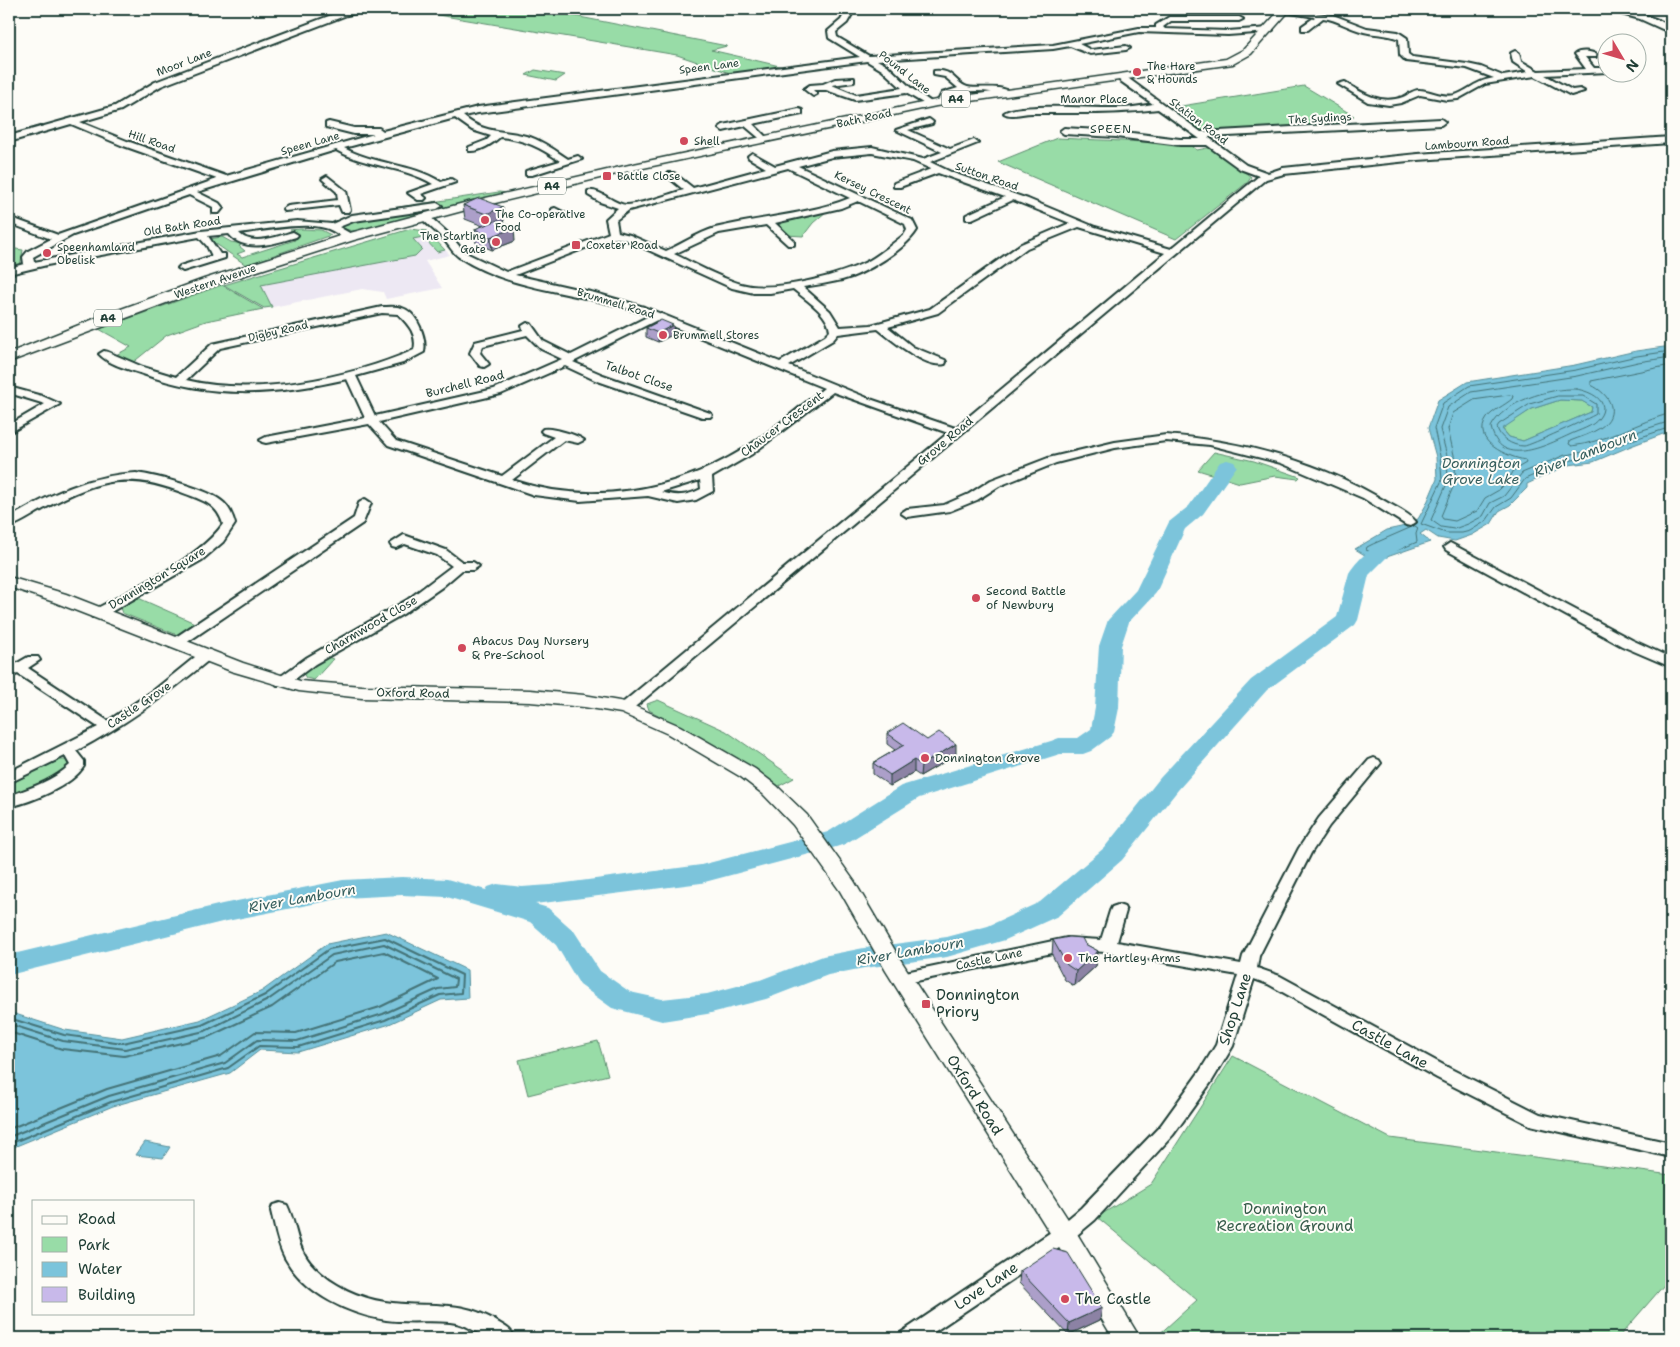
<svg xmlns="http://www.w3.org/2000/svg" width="1680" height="1347" viewBox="0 0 1680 1347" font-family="'Shantell Sans',sans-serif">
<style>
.built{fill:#ede8f3}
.green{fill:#98dca7;stroke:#5c8c6e}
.water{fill:#7bc4db;stroke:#568e98;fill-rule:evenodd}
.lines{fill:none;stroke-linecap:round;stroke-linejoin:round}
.shore-far1{stroke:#447377;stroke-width:1}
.shore{stroke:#447377;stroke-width:2}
.river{fill:#7bc4db;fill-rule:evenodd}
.minor-casing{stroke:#1f3d34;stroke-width:4}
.major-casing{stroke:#1f3d34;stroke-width:3}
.highway-casing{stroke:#1f3d34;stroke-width:4}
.minor{fill:#fdfcf7;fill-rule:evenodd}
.major{fill:#fdfcf7;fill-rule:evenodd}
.highway{fill:#fdfcf7;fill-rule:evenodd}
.wall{fill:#ac9fc9;stroke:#1f3d34}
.shaded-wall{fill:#8c82a4;stroke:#1f3d34}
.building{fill:#c8b9ea;stroke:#1f3d34}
.poi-dot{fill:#d1495b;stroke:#fdfcf7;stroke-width:2}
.labels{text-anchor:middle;stroke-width:4;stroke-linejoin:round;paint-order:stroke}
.far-street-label{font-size:11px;fill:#1f3d34;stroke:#fdfcf7}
.far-poi-label{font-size:11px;fill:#1f3d34;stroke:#fdfcf7;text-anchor:start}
.shield{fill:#fdfcf7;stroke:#62766e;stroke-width:1}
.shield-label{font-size:11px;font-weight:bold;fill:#1f3d34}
.far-quarter-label{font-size:12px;letter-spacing:1px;fill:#1f3d34;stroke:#fdfcf7}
.street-label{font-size:12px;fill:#1f3d34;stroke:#fdfcf7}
.poi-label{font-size:12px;fill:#1f3d34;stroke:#fdfcf7;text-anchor:start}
.water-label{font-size:14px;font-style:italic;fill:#365f5e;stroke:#fdfcf7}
.near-poi-label{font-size:15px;fill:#1f3d34;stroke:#fdfcf7;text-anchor:start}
.near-street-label{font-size:15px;fill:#1f3d34;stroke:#fdfcf7}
.near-park-label{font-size:15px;fill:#375d4b;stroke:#fdfcf7}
</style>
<rect width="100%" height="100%" fill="#fdfcf7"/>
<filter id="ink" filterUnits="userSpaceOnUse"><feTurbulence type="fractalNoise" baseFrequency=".02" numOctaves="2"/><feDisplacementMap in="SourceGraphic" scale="10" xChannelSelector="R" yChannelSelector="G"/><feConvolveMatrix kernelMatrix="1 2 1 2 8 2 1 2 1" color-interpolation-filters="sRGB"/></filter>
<g filter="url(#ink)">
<polygon class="built" points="410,229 427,231 450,255 425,261 442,288 386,299 383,292 362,289 263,309 222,285"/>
<g class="green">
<polygon points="402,9 539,9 727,46 711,50 784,67 733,74 677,55"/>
<polygon points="535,70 565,75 556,81 526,75"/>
<polygon points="1304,86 1354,116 1334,120 1344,126 1203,132 1169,108"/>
<polygon points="1057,138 1189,144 1197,150 1212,147 1251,177 1248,182 1176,239 998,162"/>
<polygon points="499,192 507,193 360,230 352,231 342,228 342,226 354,218 353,214"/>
<polygon points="827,211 813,223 803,236 786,235 777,227 784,221 783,220"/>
<polygon points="301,229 321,230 331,235 246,265 209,239 222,237 231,242 243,244 239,246 245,251 237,254 242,257 295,240 290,236 296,234 290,230"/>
<polygon points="410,229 427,231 445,250 437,252 423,237 413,239 422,249 415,256 261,285 272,307 264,308 224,285"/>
<polygon points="9,248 23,250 20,266 9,270"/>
<polygon points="222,285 263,309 206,321 167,335 131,364 112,357 131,347 99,329"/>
<polygon points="1560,400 1582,401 1592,407 1591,412 1523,441 1509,437 1502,428 1532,409"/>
<polygon points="1214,452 1254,461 1300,477 1298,479 1275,476 1240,483 1198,470"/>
<polygon points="136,597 197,624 180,636 122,613 120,608"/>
<polygon points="325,656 333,659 314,680 306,678 303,673 305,667"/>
<polygon points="658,700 726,731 794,778 777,787 718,748 649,710 647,704"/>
<polygon points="60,760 68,760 71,764 62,774 9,798 9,783"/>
<polygon points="598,1041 608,1075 528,1095 519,1060"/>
<polygon points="1233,1056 1390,1138 1671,1175 1671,1277 1618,1338 1155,1338 1197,1300 1097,1217 1151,1184"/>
</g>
<g class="water">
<path d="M 1671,346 L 1671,431 L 1631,446 L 1593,462 L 1568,465 L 1527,484 L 1527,488 L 1510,505 L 1499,511 L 1491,524 L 1472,535 L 1455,541 L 1438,538 L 1426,530 L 1420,534 L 1430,542 L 1384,558 L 1368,557 L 1355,549 L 1387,530 L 1401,527 L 1418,519 L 1426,505 L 1437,479 L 1436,457 L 1428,428 L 1438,400 L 1467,382 L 1575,365 L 1636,351 ZM 1560,400 L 1582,401 L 1592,407 L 1591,412 L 1523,441 L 1509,437 L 1502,429 L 1532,409 Z"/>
<polygon points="386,932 467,970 468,998 441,1000 387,1025 298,1052 260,1050 230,1073 113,1106 9,1149 9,1012 65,1030 122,1038 200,1020 262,991 327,944"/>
<polygon points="145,1142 170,1147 163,1158 136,1155"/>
</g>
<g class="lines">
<g class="shore-far1">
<polyline points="1671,351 1637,356 1576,370 1469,386 1443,403 1434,428 1440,456 1442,480 1421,524 1446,533 1462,533 1470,531 1486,521 1496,507 1511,498 1525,479 1566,461 1592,457 1629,441 1671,427"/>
<polyline points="1671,357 1638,362 1577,376 1471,392 1448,407 1440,429 1447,456 1448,481 1431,520 1441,527 1454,529 1468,524 1483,516 1490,503 1504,496 1522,473 1565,455 1591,451 1627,435 1671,421"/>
<path d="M 1671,365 L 1591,381 L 1591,385 C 1610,394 1621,414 1600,428 C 1591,434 1580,437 1570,441 L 1569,444 L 1572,446 C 1606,442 1638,422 1671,413"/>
<path d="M 1576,389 C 1590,391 1612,401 1599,418 C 1593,427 1579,430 1569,435 C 1545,446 1500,469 1491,427 C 1504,401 1549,388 1576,389 Z"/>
<path d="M 1510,395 L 1513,396 L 1512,399 C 1505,405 1492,411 1487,418 C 1470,442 1509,457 1525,460 L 1526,463 L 1514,470 L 1508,481 L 1499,490 L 1485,498 L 1477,511 L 1455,521 L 1443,519 L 1441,516 L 1456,480 L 1454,455 L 1448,429 L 1453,413 L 1474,400 Z"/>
<path d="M 1558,396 L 1583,396 L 1596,404 L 1596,414 C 1590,418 1529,446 1524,446 C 1512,446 1499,438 1497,427 L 1499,424 L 1530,404 Z"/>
<path d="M 1415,526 L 1418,528 L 1416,534 L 1417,542 C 1401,549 1383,558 1366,550 L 1367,547 L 1373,544 Z"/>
</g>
<g class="shore">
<polyline points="9,1018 64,1035 123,1043 202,1025 265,995 329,949 385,938 462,975 461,993 440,995 385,1020 298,1047 259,1046 228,1068 111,1102 9,1144"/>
<polyline points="9,1024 63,1041 125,1049 205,1031 268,1000 332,955 384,944 456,979 455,987 438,989 383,1014 297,1041 257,1040 225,1063 109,1096 9,1137"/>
<polyline points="9,1032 62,1049 124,1056 208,1037 272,1007 335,962 384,952 438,979 380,1007 296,1033 255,1032 221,1056 107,1089 9,1129"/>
</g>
<path class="river" d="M 1227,460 L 1234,462 L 1237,466 L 1203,514 L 1185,529 L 1156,593 L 1129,622 L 1121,646 L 1119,708 L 1114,732 L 1110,737 L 1091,751 L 1083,754 L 1060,754 L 919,798 L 845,844 L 836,847 L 701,883 L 535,904 L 548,908 L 574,931 L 600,971 L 630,992 L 662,999 L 707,994 L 760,980 L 823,956 L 864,948 L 947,937 L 988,926 L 1040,902 L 1104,848 L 1160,778 L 1251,680 L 1337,617 L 1349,573 C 1360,556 1387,531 1408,537 L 1411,541 L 1408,545 L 1389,555 L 1369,575 L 1358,620 L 1355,625 L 1267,690 L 1178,790 L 1122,860 L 1058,916 L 1005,940 L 947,957 L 864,968 L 828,975 L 766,999 L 707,1014 L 662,1021 L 612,1008 L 580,985 L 556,945 L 530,922 L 447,897 L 402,895 L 343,898 L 222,922 L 9,975 L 9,955 L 222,904 L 343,880 L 402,877 L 447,879 L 486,890 L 488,887 L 497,884 L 522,887 L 550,885 L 701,865 L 828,832 L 901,786 L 1051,741 L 1059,738 L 1078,738 L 1091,729 L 1095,708 L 1099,646 L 1108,620 L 1136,590 L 1169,522 L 1189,506 L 1220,462 Z"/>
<defs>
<g id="minor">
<path d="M 358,9 L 374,9 L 347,15 L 161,86 L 121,110 L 80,122 L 127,141 L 226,176 L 374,134 L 354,134 L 326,127 L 326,123 L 329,122 L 354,128 L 379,128 L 383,131 L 478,107 L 860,57 L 829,38 L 828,31 L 841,20 L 847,9 L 855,9 L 847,23 L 836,32 L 837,37 L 869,56 L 1053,45 L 1139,28 L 1156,28 L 1156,25 L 1169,17 L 1239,17 L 1243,19 L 1239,21 L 1171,21 L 1163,27 L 1165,29 L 1228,31 L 1269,28 L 1273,30 L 1269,32 L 1228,35 L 1139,32 L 1079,44 L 1091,50 L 1126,46 L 1130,48 L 1126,50 L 1090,54 L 1070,46 L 1053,49 L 877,60 L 888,66 L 911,88 L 931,102 L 932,104 L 928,106 L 906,93 L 855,100 L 826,90 L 813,90 L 817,94 L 813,96 L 804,89 L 810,85 L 823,84 L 835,79 L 854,78 L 854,82 L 832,85 L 856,95 L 902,88 L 882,70 L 867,61 L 478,113 L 463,116 C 483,134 506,130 530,137 C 544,142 556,151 568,159 L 578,156 L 582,159 L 532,175 L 526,175 L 526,171 L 560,161 C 541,148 524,139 500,137 C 492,144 480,152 469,151 L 469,147 L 487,140 L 491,136 L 472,130 L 455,118 L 344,148 C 375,165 411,163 441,182 L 451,179 L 456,182 L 421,194 L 426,198 L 424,200 L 418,200 L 408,193 L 433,184 C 403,166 366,167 336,150 L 197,192 L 219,203 L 223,208 L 219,213 L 213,213 L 213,207 L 189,195 L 73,235 L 33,257 L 34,262 L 201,231 L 297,221 L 332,224 L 352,215 L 437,203 L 442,206 L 437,209 L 354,221 L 339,227 L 353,235 L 353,239 C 343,241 335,230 325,228 C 303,222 262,230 239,233 C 251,247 278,236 293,232 L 298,235 L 296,237 C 276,243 245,254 229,234 L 208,236 L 220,254 L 225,254 L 225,258 L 183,271 L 178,268 L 180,266 L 212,256 L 207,246 L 199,237 L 47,265 L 9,274 L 9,268 L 24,264 L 23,257 L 28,251 L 51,239 L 9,223 L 9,217 L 58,235 L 217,179 L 121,145 L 71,124 L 9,142 L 9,136 L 115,106 L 155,82 L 342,11 Z"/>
<path d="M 1282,9 L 1333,15 L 1367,28 L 1398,32 L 1407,38 L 1408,54 L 1412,57 L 1467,64 L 1481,67 L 1503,76 L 1528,72 L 1513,62 L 1511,53 L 1515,51 L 1519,53 L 1521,61 L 1538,71 L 1586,69 L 1575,54 C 1580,50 1592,51 1597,55 L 1596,57 L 1585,57 L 1594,68 L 1608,68 L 1608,72 L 1545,75 L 1572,90 L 1580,89 L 1584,91 L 1571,95 L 1535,76 L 1485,84 L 1458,99 L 1447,100 L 1420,95 L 1401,103 L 1389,105 L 1368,102 L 1338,84 L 1345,82 C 1363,94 1381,105 1403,97 C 1408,95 1414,89 1420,90 C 1432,91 1443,98 1455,95 C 1468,91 1475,81 1494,78 L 1467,68 L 1406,61 L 1400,55 L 1399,39 C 1388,34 1376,35 1364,32 C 1350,29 1338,20 1323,18 L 1308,30 L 1302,30 L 1302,26 L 1315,17 L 1285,12 L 1282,12 Z"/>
<path d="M 934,71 C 952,69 953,80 965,86 C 975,91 999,83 1012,93 L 1008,95 C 989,91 968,88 949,96 L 949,99 L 945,103 L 939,103 L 938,101 L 942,93 L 958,88 L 945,77 L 934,75 Z"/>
<path d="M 1119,76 L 1125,76 L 1201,132 L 1441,119 L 1445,122 L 1441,125 L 1208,137 L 1246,165 L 1268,173 L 1283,168 L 1418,154 L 1671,137 L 1671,143 L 1418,160 L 1284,174 L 1266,179 L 630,711 L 620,711 L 618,708 L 620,705 L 948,433 L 833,392 L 752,454 L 712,477 L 713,491 L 696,500 L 678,503 L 648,496 L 580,501 L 534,495 L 388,445 L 369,424 L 266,443 L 262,442 L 260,440 L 266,437 L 365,418 L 347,379 C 271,396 213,399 140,373 C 127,369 108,364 99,354 L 104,351 L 108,352 L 143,367 L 176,377 L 212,344 L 382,307 C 388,307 396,306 402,308 C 417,312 427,338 424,352 L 403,363 L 356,376 L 375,416 L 494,389 L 562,359 L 541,349 L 527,335 L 483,346 L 480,353 L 489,364 L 484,367 L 480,366 L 470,353 L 475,342 L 523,330 L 522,326 L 527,323 L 531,324 L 543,341 L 571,355 L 649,316 C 587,291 515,294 459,257 C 453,253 449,245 444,240 C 437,232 429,226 422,219 L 422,215 L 428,215 L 451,236 L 464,252 L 506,272 L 609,233 L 606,219 L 618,208 L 600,202 L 588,195 L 588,191 C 601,189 614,205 627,205 C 642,204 669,194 684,190 L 668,177 L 668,173 L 674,173 L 693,188 L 766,168 L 749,158 L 748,156 L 752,153 L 775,166 L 832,151 L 872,147 L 923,159 L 942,152 L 896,130 L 929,119 L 933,122 L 932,124 L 908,130 L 950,149 L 974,140 L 978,143 L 930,162 L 953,173 L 1028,199 L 1095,227 L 1171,249 L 1259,176 L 1240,169 L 1207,145 L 1180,145 L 1116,137 L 1064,134 L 1060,131 L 1064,128 L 1116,131 L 1180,139 L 1200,139 L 1158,109 C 1117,114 1076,113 1034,113 C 1025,112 1011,118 1004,113 C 1018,102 1096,109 1118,108 C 1130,108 1141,106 1153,104 L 1119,80 ZM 872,153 L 913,161 L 931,169 L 894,183 L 894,187 L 900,187 L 938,173 L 1005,197 L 966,215 L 966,219 L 972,219 L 1013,200 L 1070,223 L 1021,244 L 930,309 L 871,325 L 840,327 L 830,311 L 803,287 C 816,285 829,283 842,280 C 865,274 905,250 917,230 L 912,220 L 798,166 L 832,157 ZM 788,168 L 850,198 C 807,215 760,217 715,228 C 698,233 682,244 666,251 L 630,235 L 618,232 L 616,220 L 629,210 ZM 858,201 L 905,224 L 907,230 L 904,235 C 893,243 882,253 870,260 C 841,276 772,293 741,284 C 718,277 695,264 674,254 L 719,233 L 766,225 L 788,245 L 794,245 L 794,241 L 775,223 L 841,208 ZM 1079,227 L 1165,253 L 955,428 L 870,399 L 789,366 L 833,340 L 838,334 L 878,329 C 892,340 926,369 945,364 L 946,362 L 945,360 L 913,347 L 888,327 L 938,313 L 1027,248 ZM 617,238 L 624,239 L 732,288 L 754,293 L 770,293 L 793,289 C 806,300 828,313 830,331 L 825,336 L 780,362 L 644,307 L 595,293 L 515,275 L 606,240 ZM 382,313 L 398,314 C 408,324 418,335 414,350 C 349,378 256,397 186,380 L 220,348 ZM 657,320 L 824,388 C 798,408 771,433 742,450 C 673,492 589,506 512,480 L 564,440 L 578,443 L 584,440 C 578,435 551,427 543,429 L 541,431 L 543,433 L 554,437 L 502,476 L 396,441 L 379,422 L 501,394 L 565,366 L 595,380 L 702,417 L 710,417 L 712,415 L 710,413 L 603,375 L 573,362 ZM 700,480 L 701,489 C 687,496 676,497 661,492 Z"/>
<polygon points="799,109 802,110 802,114 753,124 768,139 764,142 745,126 723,131 719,128 723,125"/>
<polygon points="327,176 346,191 350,210 348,212 342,212 339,205 285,211 283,209 288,206 338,200 337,192 322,179"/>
<polygon points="555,208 569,215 564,218 552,213 552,209"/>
<polygon points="9,387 42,396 60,404 9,433 9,425 45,404 9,393"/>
<path d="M 1166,435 C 1242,441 1322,462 1388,503 C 1397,508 1410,514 1416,522 L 1410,526 L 1406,525 L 1363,498 L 1281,463 L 1210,445 L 1166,441 L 1115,448 L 1056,463 L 999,486 L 977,500 L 950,511 L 907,517 L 901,513 L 907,509 L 944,505 L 969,494 L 991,480 L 1048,458 L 1115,442 Z"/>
<path d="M 136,473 C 157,476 210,489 224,503 C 230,509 233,516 235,524 L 223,542 L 202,560 L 102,617 L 92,617 L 90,614 L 92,611 C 132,589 198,560 223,524 C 217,504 204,501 186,494 C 129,471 100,479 47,507 C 35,513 22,523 9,527 L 9,518 C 49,495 89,475 136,473 Z"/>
<polygon points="365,499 371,503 363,523 180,647 170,647 168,644 170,641 354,518 359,503"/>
<polygon points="404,535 446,550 462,562 473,562 479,566 473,570 462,570 442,587 403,614 315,664 287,685 277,685 275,682 277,679 306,658 407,600 452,566 437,555 405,544 396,548 392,547 390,544"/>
<polygon points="1450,543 1632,640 1671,658 1671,667 1622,646 1446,550 1444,547"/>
<path d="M 205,652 L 210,653 L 212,656 L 210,659 C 168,694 125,725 76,751 L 84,761 L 84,766 C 72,786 31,802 9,807 L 9,796 C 30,788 53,781 70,765 L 65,756 L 9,783 L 9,772 L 98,727 L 18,674 L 9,677 L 9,668 L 28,657 L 38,657 L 40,660 L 28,668 L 108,721 L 153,691 L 200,653 Z"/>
<polygon points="1374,758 1379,760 1381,763 1329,826 1311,853 1259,956 1257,968 1280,976 1449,1068 1540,1114 1671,1143 1671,1157 1530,1125 1437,1078 1268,984 1254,979 1233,1046 1212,1081 1173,1135 1095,1220 1071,1240 925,1338 899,1338 902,1332 1057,1228 1081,1208 1161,1125 1200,1071 1216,1045 1238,975 1107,952 1067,950 902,984 896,982 894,978 896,974 1067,938 1101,940 1110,911 1112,907 1118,905 1124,907 1126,911 1117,942 1241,964 1243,956 1299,848 1319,818 1369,760"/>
<path d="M 280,1203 L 287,1205 C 298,1228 295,1247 314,1267 C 333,1286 359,1298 385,1302 C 427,1309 460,1297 499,1323 C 506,1327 512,1330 515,1338 C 507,1338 495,1340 488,1338 C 474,1332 468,1324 450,1322 C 429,1320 407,1323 386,1320 C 347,1314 304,1293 285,1258 C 277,1243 275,1227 271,1211 L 273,1205 Z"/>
</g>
<g id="major">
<polygon points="1281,9 1291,9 1251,54 1233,64 936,106 629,171 466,210 354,240 214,285 9,362 9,353 99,317 204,279 346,234 464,203 629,165 936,100 1226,59 1243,50"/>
<polygon points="9,577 66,594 243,663 300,681 362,686 530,690 584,695 625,702 680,726 755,769 777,786 807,815 854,881 900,959 1073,1227 1140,1338 1113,1338 1055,1241 886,971 840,891 793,825 763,794 741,777 668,734 621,713 584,707 530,702 362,698 299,691 231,671 54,602 9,587"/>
</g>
<path id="highway" d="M 1609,9 C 1632,9 1650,16 1671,26 L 1671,33 L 1640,19 L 1610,11 Z"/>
</defs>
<use href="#minor" class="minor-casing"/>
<use href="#major" class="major-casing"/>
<use href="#highway" class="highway-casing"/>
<use href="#minor" class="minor"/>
<use href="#major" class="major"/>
<use href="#highway" class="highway"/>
</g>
<g class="wall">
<polygon points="463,205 504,221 501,222 515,241 492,250 476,243 475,229 483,226 465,219"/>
<polygon points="646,328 674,334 658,342 646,337"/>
<polygon points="887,733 927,740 956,755 920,776 914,772 890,786 873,774 873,763 895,750 887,744"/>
<polygon points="1053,940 1085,944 1098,951 1096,966 1074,986 1065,980 1052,955"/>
<polygon points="1020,1271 1102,1308 1100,1320 1068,1335 1019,1283"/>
</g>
<g class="shaded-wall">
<polygon points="503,207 504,221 488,228 486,214"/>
<polygon points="514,228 515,241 492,250 490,237"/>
<polygon points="673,325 674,334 658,342 658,333"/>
<polygon points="956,744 956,755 920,776 921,765"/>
<polygon points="914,760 914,772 890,786 890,775"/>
<polygon points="1098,951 1096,966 1074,986 1076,971"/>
<polygon points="1102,1308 1100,1320 1068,1335 1069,1323"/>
</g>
<g class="building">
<polygon points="479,198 503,207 486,214 463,205"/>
<polygon points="498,220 514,228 490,237 475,229"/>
<polygon points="661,320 673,325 658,333 646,328"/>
<polygon points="903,723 927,740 939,732 956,744 921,765 914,760 890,775 873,763 904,745 887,733"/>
<polygon points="1069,937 1082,938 1085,944 1098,951 1076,971 1067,965 1053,940"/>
<polygon points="1053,1249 1068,1253 1102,1308 1069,1323 1020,1271"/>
</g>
</g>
<g class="poi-dot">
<circle cx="1137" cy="72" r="5"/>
<circle cx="684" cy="141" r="5"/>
<rect x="602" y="171" width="10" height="10" rx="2.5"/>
<circle cx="485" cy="220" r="5"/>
<circle cx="496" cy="242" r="5"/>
<rect x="571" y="240" width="10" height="10" rx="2.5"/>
<circle cx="47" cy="253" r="5"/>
<circle cx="663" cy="335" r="5"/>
<circle cx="976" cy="598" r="5"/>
<circle cx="462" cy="648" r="5"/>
<circle cx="925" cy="758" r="5"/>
<circle cx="1068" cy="958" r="5"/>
<rect x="921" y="999" width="10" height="10" rx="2.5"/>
<circle cx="1065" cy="1299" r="5"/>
</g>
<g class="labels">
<g class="far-street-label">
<text transform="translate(184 62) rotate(-21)" y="4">Moor Lane</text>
<text transform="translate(709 66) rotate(-7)" y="4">Speen Lane</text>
<text transform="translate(905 72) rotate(38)" y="4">Pound Lane</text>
<text x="1094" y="103">Manor Place</text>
<text transform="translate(864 118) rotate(-12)" y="4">Bath Road</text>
<text transform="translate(1320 118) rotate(-3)" y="4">The Sydings</text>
<text transform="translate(1199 121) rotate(37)" y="4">Station Road</text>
<text transform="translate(152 141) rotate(19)" y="4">Hill Road</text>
<text transform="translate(310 143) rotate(-16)" y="4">Speen Lane</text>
<text transform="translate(1467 143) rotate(-4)" y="4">Lambourn Road</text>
<text transform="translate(987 176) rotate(19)" y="4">Sutton Road</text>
<text transform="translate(873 192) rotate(26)" y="4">Kersey Crescent</text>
<text transform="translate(182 226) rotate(-9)" y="4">Old Bath Road</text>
<text transform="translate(215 281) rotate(-19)" y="4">Western Avenue</text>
<text transform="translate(616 303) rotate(17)" y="4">Brummell Road</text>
<text transform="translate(278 331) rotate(-13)" y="4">Digby Road</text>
</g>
<g class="far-poi-label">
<text x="1147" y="70">The Hare<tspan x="1147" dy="13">&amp; Hounds</tspan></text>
<text x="694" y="145">Shell</text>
<text x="617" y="180">Battle Close</text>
<text x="495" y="218">The Co-operative<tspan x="495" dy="13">Food</tspan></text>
<text x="486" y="240" text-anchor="end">The Starting<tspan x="486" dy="13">Gate</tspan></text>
<text x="586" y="249">Coxeter Road</text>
<text x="57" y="251">Speenhamland<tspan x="57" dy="13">Obelisk</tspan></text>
<text x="673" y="339">Brummell Stores</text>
</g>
<g class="shield">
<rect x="942" y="90.5" width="28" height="17" rx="4"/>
<rect x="538" y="177.5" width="28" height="17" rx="4"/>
<rect x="94" y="309.5" width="28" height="17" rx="4"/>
</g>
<g class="shield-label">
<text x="956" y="103">A4</text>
<text x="552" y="190">A4</text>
<text x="108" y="322">A4</text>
</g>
<g class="far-quarter-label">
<text x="1111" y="133">SPEEN</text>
</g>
<g class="street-label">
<text transform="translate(639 376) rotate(19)" y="4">Talbot Close</text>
<text transform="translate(465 384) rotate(-14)" y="4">Burchell Road</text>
<text transform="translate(782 424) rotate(-37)" y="4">Chaucer Crescent</text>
<text transform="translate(945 441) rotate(-40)" y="4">Grove Road</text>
<text transform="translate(157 578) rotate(-31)" y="4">Donnington Square</text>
<text transform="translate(371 625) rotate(-30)" y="4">Charmwood Close</text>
<text transform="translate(413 693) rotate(1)" y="4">Oxford Road</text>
<text transform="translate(139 705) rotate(-34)" y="4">Castle Grove</text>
<text transform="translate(989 959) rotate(-12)" y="4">Castle Lane</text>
</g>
<g class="poi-label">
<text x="986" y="595">Second Battle<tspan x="986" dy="14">of Newbury</tspan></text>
<text x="472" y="645">Abacus Day Nursery<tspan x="472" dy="14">&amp; Pre-School</tspan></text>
<text x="935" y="762">Donnington Grove</text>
<text x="1078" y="962">The Hartley Arms</text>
</g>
<g class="water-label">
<text transform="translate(1585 453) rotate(-21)" y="5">River Lambourn</text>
<text x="1481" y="468">Donnington<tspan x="1481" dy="16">Grove Lake</tspan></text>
<text transform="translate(302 898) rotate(-10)" y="5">River Lambourn</text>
<text transform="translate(910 951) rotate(-10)" y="5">River Lambourn</text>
</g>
<g class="near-poi-label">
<text x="936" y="1000">Donnington<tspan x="936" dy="17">Priory</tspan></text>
<text x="1075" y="1304">The Castle</text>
</g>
<g class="near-street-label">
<text transform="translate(1235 1009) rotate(-72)" y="5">Shop Lane</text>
<text transform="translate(1390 1044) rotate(29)" y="5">Castle Lane</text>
<text transform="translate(975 1095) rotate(58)" y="5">Oxford Road</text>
<text transform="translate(986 1286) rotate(-34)" y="5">Love Lane</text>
</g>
<g class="near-park-label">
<text x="1285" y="1214">Donnington<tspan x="1285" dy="17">Recreation Ground</tspan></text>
</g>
</g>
<rect width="1680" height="1347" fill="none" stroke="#fdfcf7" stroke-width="30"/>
<rect x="15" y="15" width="1650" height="1317" fill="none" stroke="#1f3d34" stroke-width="2" filter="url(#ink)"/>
<rect x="32" y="1200" width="162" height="115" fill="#fdfcf7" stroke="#a4b0a9"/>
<rect x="42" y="1216" width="25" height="8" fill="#fdfcf7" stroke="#a4b0a9"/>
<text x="78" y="1224" font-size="15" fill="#1f3d34">Road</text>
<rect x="42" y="1237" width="25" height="15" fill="#98dca7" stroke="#a4b0a9"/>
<text x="78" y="1250" font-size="15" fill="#1f3d34">Park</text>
<rect x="42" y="1262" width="25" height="15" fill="#7bc4db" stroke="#a4b0a9"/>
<text x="78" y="1274" font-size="15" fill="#1f3d34">Water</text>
<rect x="42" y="1287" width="25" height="15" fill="#c8b9ea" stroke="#a4b0a9"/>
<text x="78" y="1300" font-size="15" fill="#1f3d34">Building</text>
<g transform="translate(1622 58) rotate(128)"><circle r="24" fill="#fdfcf7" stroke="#a4b0a9"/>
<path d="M0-4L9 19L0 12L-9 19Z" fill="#d1495b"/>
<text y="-8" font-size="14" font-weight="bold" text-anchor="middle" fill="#1f3d34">N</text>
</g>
</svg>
